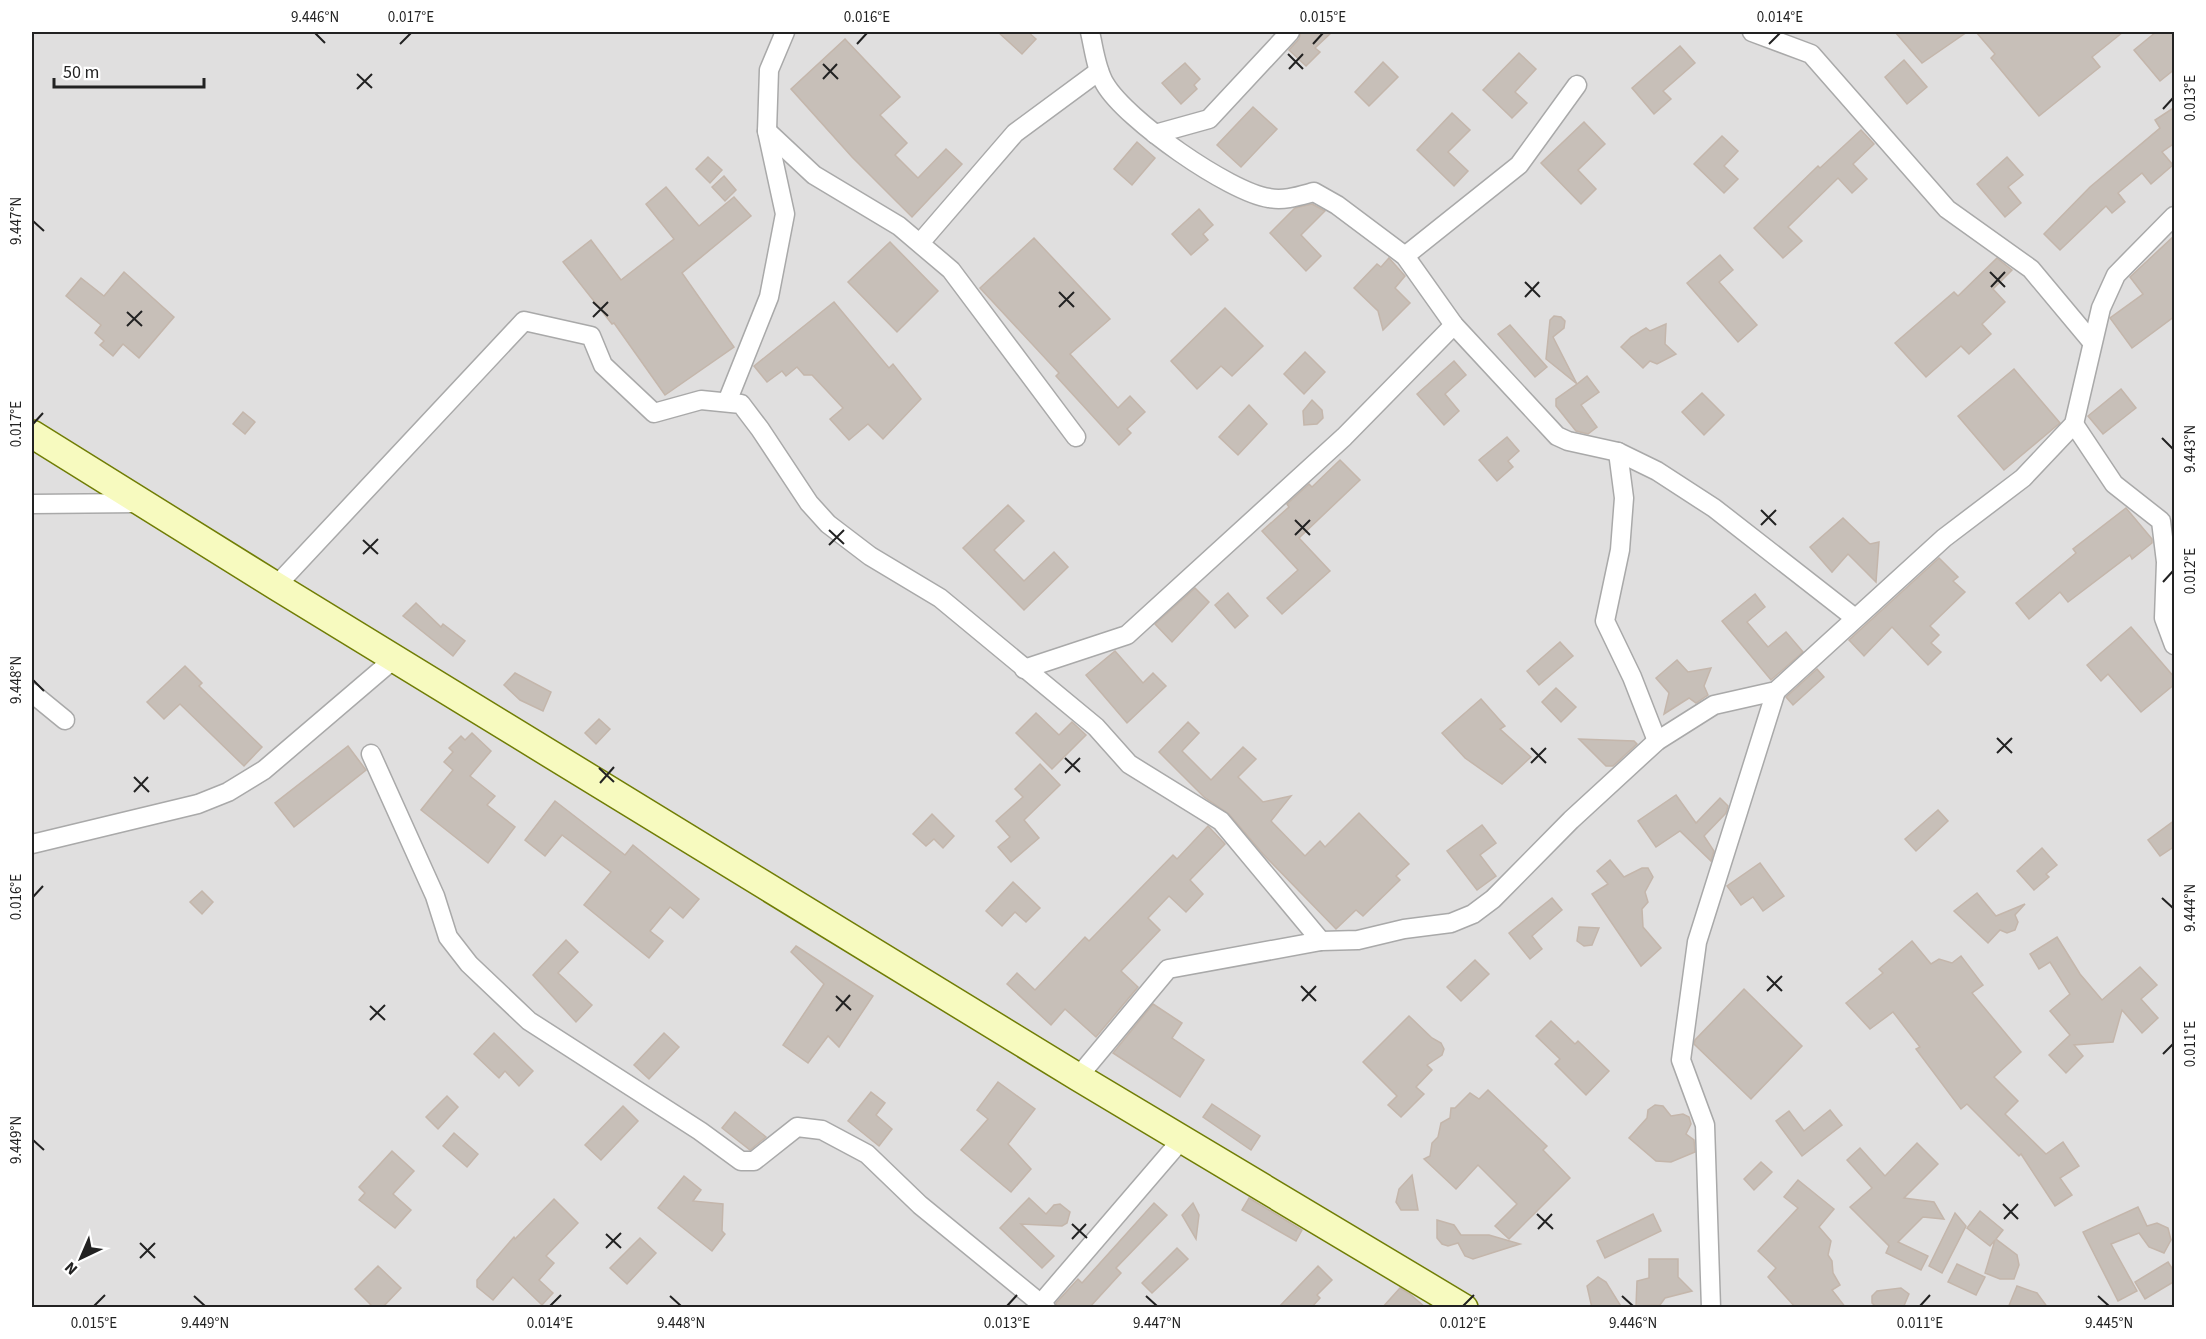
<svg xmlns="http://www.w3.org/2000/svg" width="2206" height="1339" viewBox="0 0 2206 1339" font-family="'Source Sans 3',sans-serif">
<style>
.residential{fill:#e0dfdf}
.building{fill:#c7bfb8;stroke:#c4b6ab;stroke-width:1.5}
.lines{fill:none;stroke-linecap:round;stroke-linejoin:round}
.minor-casing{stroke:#a9a9a9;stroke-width:21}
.secondary-casing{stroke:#707d05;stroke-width:30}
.minor{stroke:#fff;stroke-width:18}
.secondary{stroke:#f7fabf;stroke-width:27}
.ticks{fill:none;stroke:#222;stroke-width:2}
.neatline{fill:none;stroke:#222;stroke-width:2}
.ticks-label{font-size:15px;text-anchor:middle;fill:#222}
</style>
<rect width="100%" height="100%" fill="#f2efe9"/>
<rect class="residential" x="32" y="32" width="2142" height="1275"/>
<g class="building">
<polygon points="998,32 1028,32 1036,39 1022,54"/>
<polygon points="1301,32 1332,32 1315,48 1320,52 1306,66 1289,50 1299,39"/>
<polygon points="1895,32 1967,32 1922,63"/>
<polygon points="1976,32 2123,32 2092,57 2100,67 2039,116 1991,58 1995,54"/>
<polygon points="2156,32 2175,32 2175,69 2160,81 2134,50"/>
<polygon points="845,39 900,97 880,115 907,143 895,155 918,178 946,149 962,164 912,217 852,157 791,89"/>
<polygon points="1680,46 1695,63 1663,91 1671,99 1654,114 1632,88"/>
<polygon points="1519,53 1536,69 1515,92 1527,103 1512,118 1483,90"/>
<polygon points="1904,60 1927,87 1907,104 1885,77"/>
<polygon points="1383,62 1398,77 1369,106 1355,92"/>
<polygon points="1185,63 1200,79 1194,85 1197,89 1181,104 1162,83"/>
<polygon points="1253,107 1277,129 1241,167 1217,145"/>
<polygon points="2175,107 2175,149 2172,145 2162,152 2173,165 2151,184 2142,173 2118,193 2125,202 2112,213 2106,206 2060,250 2044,234 2090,187 2160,128 2155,120"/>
<polygon points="1452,113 1470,130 1448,152 1468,171 1454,186 1417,150"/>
<polygon points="1584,122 1605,144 1578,170 1596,189 1581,204 1541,163"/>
<polygon points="1861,130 1874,144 1853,164 1867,179 1852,193 1838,178 1788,227 1802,241 1783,258 1754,228 1818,166 1820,168"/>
<polygon points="1722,136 1738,151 1724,166 1738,179 1724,193 1694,164"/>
<polygon points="1137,142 1155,158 1132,185 1114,169"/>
<polygon points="708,157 722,170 710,183 696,169"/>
<polygon points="2007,157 2023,175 2008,187 2021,203 2005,217 1977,184"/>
<polygon points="724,176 736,190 725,201 712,187"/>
<polygon points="666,187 699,226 734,197 751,216 682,273 734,347 665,395 614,323 612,324 563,262 591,240 621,280 674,239 646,204"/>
<polygon points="1312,204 1325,211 1301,235 1321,256 1306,271 1270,233 1295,208"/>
<polygon points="1199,209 1213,225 1203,234 1208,240 1191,255 1172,234"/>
<polygon points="2175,235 2175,316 2132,348 2110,318 2143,294 2130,277"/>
<polygon points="1034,238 1110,319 1070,354 1118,408 1130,396 1145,412 1127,429 1131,433 1119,445 1056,376 1059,373 980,288"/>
<polygon points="890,242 938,291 897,332 848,282"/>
<polygon points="1720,255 1733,270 1719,282 1757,325 1738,342 1687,283"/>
<polygon points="1389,258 1405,276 1395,288 1410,303 1383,330 1378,311 1354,288 1377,264 1381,267"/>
<polygon points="1997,258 2012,270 1993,289 2005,302 1982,324 1991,334 1969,354 1961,346 1926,377 1895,343 1954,292 1958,296"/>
<polygon points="124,272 174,317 139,358 123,344 113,356 100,345 104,341 95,333 101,325 66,296 81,278 104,296"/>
<polygon points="834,302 889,368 893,364 921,399 883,439 868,424 849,440 830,419 843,408 812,375 804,375 797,367 786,376 782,371 767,382 754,366"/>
<polygon points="1225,308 1263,346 1232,376 1221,366 1197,389 1171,361"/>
<polygon points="1554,316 1561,317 1565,321 1564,328 1553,337 1577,384 1587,376 1599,392 1581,405 1597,427 1588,434 1576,431 1556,406 1556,399 1577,384 1546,359 1550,320"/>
<polygon points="1666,324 1665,344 1676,354 1657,364 1650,361 1643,368 1621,347 1631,337 1646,328 1650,331"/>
<polygon points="1510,325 1547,367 1535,377 1498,334"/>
<polygon points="1305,352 1325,372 1304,394 1284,374"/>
<polygon points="1454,361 1466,375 1445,394 1459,411 1444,425 1417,394"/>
<polygon points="2014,369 2060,423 2004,470 1958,416"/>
<polygon points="2121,389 2136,408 2103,434 2088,416"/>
<polygon points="1702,393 1724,415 1704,435 1682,412"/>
<polygon points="1312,400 1322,410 1323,418 1317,424 1304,425 1303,411"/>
<polygon points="1249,405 1267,424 1238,455 1219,437"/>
<polygon points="243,412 255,422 245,434 233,424"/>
<polygon points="1507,437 1519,451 1508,461 1513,467 1497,481 1479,460"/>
<polygon points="1340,460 1360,480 1299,538 1330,571 1282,614 1267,598 1298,570 1262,531 1289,507 1287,504 1309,484 1312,487"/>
<polygon points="1008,505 1024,521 994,550 1024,581 1054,552 1068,567 1024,610 963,548"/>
<polygon points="2126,508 2152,539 2152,543 2132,559 2130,555 2068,602 2060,592 2029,619 2016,603 2076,553 2073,549"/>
<polygon points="1843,518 1870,544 1879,542 1876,582 1848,554 1832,572 1810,547"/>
<polygon points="1939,558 1958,577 1953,581 1965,592 1930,626 1939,635 1931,643 1941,652 1928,665 1892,627 1864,656 1849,640"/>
<polygon points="1195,588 1209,602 1172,642 1155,624"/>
<polygon points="1228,593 1248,616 1235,628 1215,605"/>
<polygon points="1755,594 1765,607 1747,622 1768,647 1786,632 1803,652 1771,680 1722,621"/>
<polygon points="416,603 441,627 443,624 465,641 453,656 403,616"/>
<polygon points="2131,627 2175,678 2175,684 2141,712 2108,674 2101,681 2087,665"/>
<polygon points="1560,642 1573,656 1539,685 1527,671"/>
<polygon points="1115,651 1143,683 1153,673 1166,686 1127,723 1086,675"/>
<polygon points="1677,660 1688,672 1711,668 1704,686 1708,695 1696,703 1689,698 1664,714 1669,693 1656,678"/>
<polygon points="185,666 202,683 199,686 262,747 244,766 180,704 164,719 147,702"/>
<polygon points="1817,669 1824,677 1793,705 1786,697"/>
<polygon points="515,673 551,692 543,711 520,700 504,685"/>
<polygon points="1556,688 1576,707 1561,722 1542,702"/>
<polygon points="1481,699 1505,726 1500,729 1531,757 1502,784 1465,758 1442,733"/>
<polygon points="1036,713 1059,735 1072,722 1086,735 1052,769 1016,733"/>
<polygon points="599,719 610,729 596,744 585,733"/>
<polygon points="1188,722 1199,733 1182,751 1211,780 1243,747 1256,759 1238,777 1263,802 1291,796 1271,821 1305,856 1320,841 1325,847 1359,813 1409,864 1396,876 1400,880 1363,916 1356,910 1336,929 1263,854 1229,814 1204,797 1159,752"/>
<polygon points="472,733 491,751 470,776 495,796 487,805 515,827 488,863 421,810 453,770 444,762 453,752 449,748 461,736 465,740"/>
<polygon points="1579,739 1634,741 1637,744 1613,766 1606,766"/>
<polygon points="348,746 366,770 294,827 275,803"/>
<polygon points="1040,764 1060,785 1024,820 1039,838 1011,862 998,847 1010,837 996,821 1023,797 1015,789"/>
<polygon points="1676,795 1696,823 1720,798 1728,806 1726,813 1704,836 1714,851 1711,861 1680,831 1656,847 1638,821"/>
<polygon points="555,801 625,855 633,845 699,899 683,918 670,907 650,931 663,941 649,958 584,905 611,872 562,835 545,856 525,840"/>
<polygon points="1938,810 1948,821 1916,851 1905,839"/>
<polygon points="932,814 954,836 943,848 934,839 926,846 913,834"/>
<polygon points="2175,820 2175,846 2160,856 2148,840"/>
<polygon points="1482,825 1496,843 1480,855 1496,876 1477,890 1447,851"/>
<polygon points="1208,826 1225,844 1190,880 1203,894 1186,912 1169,896 1148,918 1160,930 1121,971 1138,987 1096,1037 1065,1009 1051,1025 1007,984 1017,973 1035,990 1085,937 1089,941 1173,855 1177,859"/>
<polygon points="2042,848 2057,865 2046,874 2049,877 2034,890 2017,871"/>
<polygon points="1610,860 1624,877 1642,868 1648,868 1653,877 1645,892 1648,902 1642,909 1643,927 1661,948 1641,966 1592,894 1608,884 1597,871"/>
<polygon points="1760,863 1784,896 1763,911 1753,897 1741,905 1727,886"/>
<polygon points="1013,882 1040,908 1026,922 1015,912 1002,926 986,911"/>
<polygon points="202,891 213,902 202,914 190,902"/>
<polygon points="1977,893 1996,916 2025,904 2015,915 2018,922 2015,930 2007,933 2000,930 1988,943 1954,911"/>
<polygon points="1552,898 1562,910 1532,936 1542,949 1530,959 1509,933"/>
<polygon points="1579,927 1599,928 1592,945 1584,946 1577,941"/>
<polygon points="2057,937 2080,974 2102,1000 2140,967 2157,985 2141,999 2158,1018 2142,1033 2122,1010 2113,1042 2074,1045 2083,1056 2066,1073 2049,1055 2070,1035 2050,1011 2070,994 2050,962 2039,969 2030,954"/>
<polygon points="566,940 578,952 558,973 592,1005 576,1022 533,975"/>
<polygon points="1912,941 1931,964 1939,959 1952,963 1961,956 1983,985 1972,993 2021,1052 1994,1077 2018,1101 2005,1114 2046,1154 2063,1142 2079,1166 2060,1178 2072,1195 2055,1206 2021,1154 2019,1156 1967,1104 1961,1109 1916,1049 1920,1047 1893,1012 1870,1029 1846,1003 1883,973 1879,969"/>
<polygon points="796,946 873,996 839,1047 828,1036 808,1063 783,1045 824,984 791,952"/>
<polygon points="1475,960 1489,974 1461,1001 1447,987"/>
<polygon points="1744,989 1802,1046 1751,1099 1694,1044 1695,1040"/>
<polygon points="1153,1004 1182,1023 1172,1038 1204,1060 1180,1097 1113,1053"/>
<polygon points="1409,1016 1432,1038 1441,1043 1444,1049 1442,1055 1427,1065 1432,1070 1416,1087 1424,1094 1401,1117 1388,1105 1397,1096 1363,1062"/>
<polygon points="1551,1021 1575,1044 1578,1041 1609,1071 1586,1095 1555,1064 1560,1059 1536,1036"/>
<polygon points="494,1033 533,1071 519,1086 505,1071 499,1078 474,1054"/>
<polygon points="664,1033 679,1047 649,1079 634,1065"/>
<polygon points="998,1082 1035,1109 1008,1144 1031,1169 1011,1192 961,1150 988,1119 977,1110"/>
<polygon points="1488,1090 1547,1146 1543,1150 1570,1178 1509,1239 1495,1226 1517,1204 1478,1165 1456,1189 1424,1159 1430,1156 1432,1143 1438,1137 1441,1123 1450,1118 1451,1108 1455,1108 1470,1093 1479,1099"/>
<polygon points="871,1092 885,1103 876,1115 892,1129 879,1146 848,1121"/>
<polygon points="447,1096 458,1107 438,1129 426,1117"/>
<polygon points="1212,1104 1260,1136 1251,1150 1203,1117"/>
<polygon points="1655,1105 1663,1106 1671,1116 1683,1114 1689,1117 1691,1124 1686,1134 1694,1140 1695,1152 1671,1162 1656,1161 1629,1138 1647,1118 1648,1110"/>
<polygon points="623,1106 638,1121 601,1160 585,1145"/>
<polygon points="1830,1110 1842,1125 1802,1156 1776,1121 1789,1111 1804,1131"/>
<polygon points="735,1112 766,1137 750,1150 722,1128"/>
<polygon points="454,1133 478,1154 467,1167 443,1146"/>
<polygon points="1917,1143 1938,1164 1904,1198 1934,1202 1944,1219 1923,1217 1898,1242 1928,1256 1921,1270 1886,1253 1889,1246 1850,1207 1872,1188 1847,1160 1860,1148 1885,1176"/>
<polygon points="392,1151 414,1171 393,1194 411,1210 395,1228 359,1200 365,1193 359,1187"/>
<polygon points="1761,1162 1772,1172 1754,1190 1744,1179"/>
<polygon points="1412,1175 1418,1210 1401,1210 1396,1202 1399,1189"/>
<polygon points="684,1176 701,1190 693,1201 723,1204 722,1231 725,1234 712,1251 658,1208"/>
<polygon points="1798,1180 1834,1209 1819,1227 1831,1241 1828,1255 1832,1261 1833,1273 1840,1285 1832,1290 1846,1308 1796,1308 1768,1277 1776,1268 1758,1251 1798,1208 1784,1197"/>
<polygon points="1029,1198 1046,1214 1054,1205 1060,1204 1070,1212 1067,1223 1062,1226 1021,1224 1054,1256 1042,1268 1000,1228"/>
<polygon points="1249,1198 1302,1230 1296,1241 1242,1210"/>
<polygon points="554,1199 578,1223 546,1256 554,1263 539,1280 553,1293 542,1305 513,1277 493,1300 477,1287 477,1280 514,1237 515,1239"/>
<polygon points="1154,1203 1167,1215 1116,1268 1121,1273 1089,1308 1057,1308 1056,1303 1078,1279 1082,1283"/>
<polygon points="1193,1203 1199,1215 1196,1239 1182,1215"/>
<polygon points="2138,1207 2147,1226 2157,1223 2168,1228 2171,1240 2164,1253 2149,1247 2139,1233 2111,1244 2137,1291 2118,1301 2083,1232"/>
<polygon points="1980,1211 2003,1230 1996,1239 2017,1255 2019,1265 2014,1279 2000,1279 1985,1273 1995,1240 1990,1246 1967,1228"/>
<polygon points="1955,1213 1966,1226 1942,1273 1929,1266"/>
<polygon points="1653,1214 1661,1231 1605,1258 1597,1241"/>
<polygon points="1437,1220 1454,1225 1461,1235 1489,1235 1520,1244 1473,1259 1465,1256 1458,1243 1448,1246 1442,1244 1437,1238"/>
<polygon points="640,1238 656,1253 627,1284 610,1268"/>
<polygon points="1177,1248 1188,1259 1152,1293 1142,1283"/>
<polygon points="1649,1259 1678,1259 1678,1277 1692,1291 1665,1298 1660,1305 1636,1306 1637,1281 1649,1278"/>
<polygon points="2168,1262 2175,1273 2175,1281 2145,1299 2135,1282"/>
<polygon points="1957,1264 1985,1277 1976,1295 1948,1282"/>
<polygon points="378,1266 401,1288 382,1308 374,1308 355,1289"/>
<polygon points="1318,1266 1332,1280 1317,1295 1320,1298 1311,1308 1278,1308"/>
<polygon points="1598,1277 1606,1282 1622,1308 1592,1308 1587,1286"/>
<polygon points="2017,1286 2037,1293 2048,1308 2008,1308"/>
<polygon points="1400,1288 1410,1294 1426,1308 1382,1308"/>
<polygon points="1901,1288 1909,1294 1903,1308 1877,1308 1872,1303 1872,1296 1877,1291"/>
</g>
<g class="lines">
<defs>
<g id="minor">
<path d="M 1090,32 C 1094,49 1096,69 1105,84 C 1126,120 1229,192 1269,198 C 1284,201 1299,196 1314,192 L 1337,205 L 1405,256 L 1454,325 L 1557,436 L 1568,441 L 1618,452 L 1657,471 L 1714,508 L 1855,618"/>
<polyline points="1752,32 1811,54 1947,209 2031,269 2092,342"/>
<polyline points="767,131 814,175 899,226 951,270 1076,437"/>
<polyline points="1155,134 1209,119 1290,32"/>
<polyline points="920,243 1015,133 1099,71"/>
<polyline points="1405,256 1519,165 1577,85"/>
<polyline points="727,402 769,297 785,214 767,131 769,70 785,32"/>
<polyline points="2074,424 2114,484 2161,521 2166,562 2164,618 2174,645"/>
<polyline points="1618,452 1624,498 1620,550 1605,621 1632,677 1657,741"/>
<polyline points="32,504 141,503"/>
<polyline points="276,586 524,321 591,336 603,365 654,413 701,400 741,404 760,429 809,503 828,524 870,556 940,598 1096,727 1129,764 1221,821 1321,941"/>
<polyline points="1024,669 1127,635 1344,437 1454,325"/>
<polyline points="32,693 65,720"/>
<polyline points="371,754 435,896 448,937 469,964 529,1021 700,1131 741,1161 754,1161 797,1127 822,1130 867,1154 920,1205 1046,1308"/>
<polyline points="32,844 198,804 228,792 264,770 394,659"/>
<polyline points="1078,1077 1168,969 1321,941 1358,940 1404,929 1451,923 1473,914 1493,899 1571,820 1657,741 1714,705 1776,691 1944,538 2023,478 2074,424 2101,308 2116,275 2174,216"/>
<polyline points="1037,1308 1183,1138"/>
<polyline points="1711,1308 1705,1125 1681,1060 1697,942 1776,691"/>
</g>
<polyline id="secondary" points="32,434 276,586 1078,1077 1464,1308"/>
</defs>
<use href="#minor" class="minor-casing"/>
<use href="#secondary" class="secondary-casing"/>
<use href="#minor" class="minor"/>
<use href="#secondary" class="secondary"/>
</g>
<path class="ticks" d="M 315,33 L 325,43M 400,44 L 411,33M 857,44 L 867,33M 1313,44 L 1323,33M 1769,44 L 1780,33M 1288,54 L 1303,69M 823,64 L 838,79M 1289,69 L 1303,54M 357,74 L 372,88M 823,79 L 837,64M 357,89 L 372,74M 2163,109 L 2173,98M 33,221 L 44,231M 1990,272 L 2005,287M 1525,282 L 1540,297M 1991,287 L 2005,272M 1059,292 L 1074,307M 1525,297 L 1539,282M 593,302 L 608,316M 1059,307 L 1074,292M 127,312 L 142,326M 593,317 L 608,302M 127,326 L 142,311M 33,424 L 43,413M 2162,438 L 2173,449M 1761,510 L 1776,525M 1295,520 L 1310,535M 1761,525 L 1776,510M 829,530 L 844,544M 1295,535 L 1310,520M 363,540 L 378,554M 829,545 L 844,530M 363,554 L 378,539M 2163,582 L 2173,571M 33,680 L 44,691M 1997,738 L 2012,753M 1531,748 L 1546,763M 1997,753 L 2012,738M 1065,758 L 1080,772M 1531,763 L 1546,748M 599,768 L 614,782M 1065,773 L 1080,758M 134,777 L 149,792M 600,783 L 614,767M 134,792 L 148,777M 33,897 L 43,886M 2162,898 L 2173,908M 1767,976 L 1782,991M 1301,986 L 1316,1001M 1767,991 L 1782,976M 836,996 L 851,1010M 1302,1001 L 1316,986M 370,1006 L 385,1020M 836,1011 L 850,995M 370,1020 L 385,1005M 2163,1054 L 2173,1044M 33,1140 L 44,1150M 2003,1204 L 2018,1219M 1537,1214 L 1553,1229M 2004,1219 L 2018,1204M 1072,1224 L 1087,1238M 1538,1229 L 1552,1214M 606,1234 L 621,1248M 1072,1239 L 1086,1224M 140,1243 L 155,1258M 606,1248 L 621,1233M 140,1258 L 155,1243M 194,1296 L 205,1306M 670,1296 L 681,1306M 1146,1296 L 1157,1306M 1622,1296 L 1633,1306M 2098,1296 L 2109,1306M 94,1306 L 105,1295M 550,1306 L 561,1295M 1007,1306 L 1017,1295M 1463,1306 L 1474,1295M 1920,1306 L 1930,1295"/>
<rect width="2206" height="1339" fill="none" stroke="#ffffff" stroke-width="66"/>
<g transform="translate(81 1258) rotate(224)" stroke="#ffffff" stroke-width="4.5" paint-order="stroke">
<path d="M0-4.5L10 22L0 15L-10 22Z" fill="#222222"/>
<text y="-9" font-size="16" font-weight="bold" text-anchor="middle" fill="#222222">N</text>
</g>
<path d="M54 78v9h150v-9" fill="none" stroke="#222222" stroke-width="3"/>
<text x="63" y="78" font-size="18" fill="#222222" stroke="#ffffff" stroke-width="4.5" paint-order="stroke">50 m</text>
<rect x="33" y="33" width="2140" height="1273" class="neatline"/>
<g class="ticks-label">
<text x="315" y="22">9.446°N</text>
<text x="411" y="22">0.017°E</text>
<text x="867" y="22">0.016°E</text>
<text x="1323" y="22">0.015°E</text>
<text x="1780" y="22">0.014°E</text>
<text transform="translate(2190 98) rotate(-90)" y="5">0.013°E</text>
<text transform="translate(16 221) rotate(-90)" y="5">9.447°N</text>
<text transform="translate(16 424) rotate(-90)" y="5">0.017°E</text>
<text transform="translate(2190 449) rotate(-90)" y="5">9.443°N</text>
<text transform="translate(2190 571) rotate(-90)" y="5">0.012°E</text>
<text transform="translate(16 680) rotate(-90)" y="5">9.448°N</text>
<text transform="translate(16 897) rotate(-90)" y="5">0.016°E</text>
<text transform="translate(2190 908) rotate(-90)" y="5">9.444°N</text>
<text transform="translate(2190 1044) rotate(-90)" y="5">0.011°E</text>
<text transform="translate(16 1140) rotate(-90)" y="5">9.449°N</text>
<text x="94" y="1328">0.015°E</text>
<text x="205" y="1328">9.449°N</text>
<text x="550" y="1328">0.014°E</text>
<text x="681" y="1328">9.448°N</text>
<text x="1007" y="1328">0.013°E</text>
<text x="1157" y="1328">9.447°N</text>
<text x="1463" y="1328">0.012°E</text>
<text x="1633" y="1328">9.446°N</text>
<text x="1920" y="1328">0.011°E</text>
<text x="2109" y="1328">9.445°N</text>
</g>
</svg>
